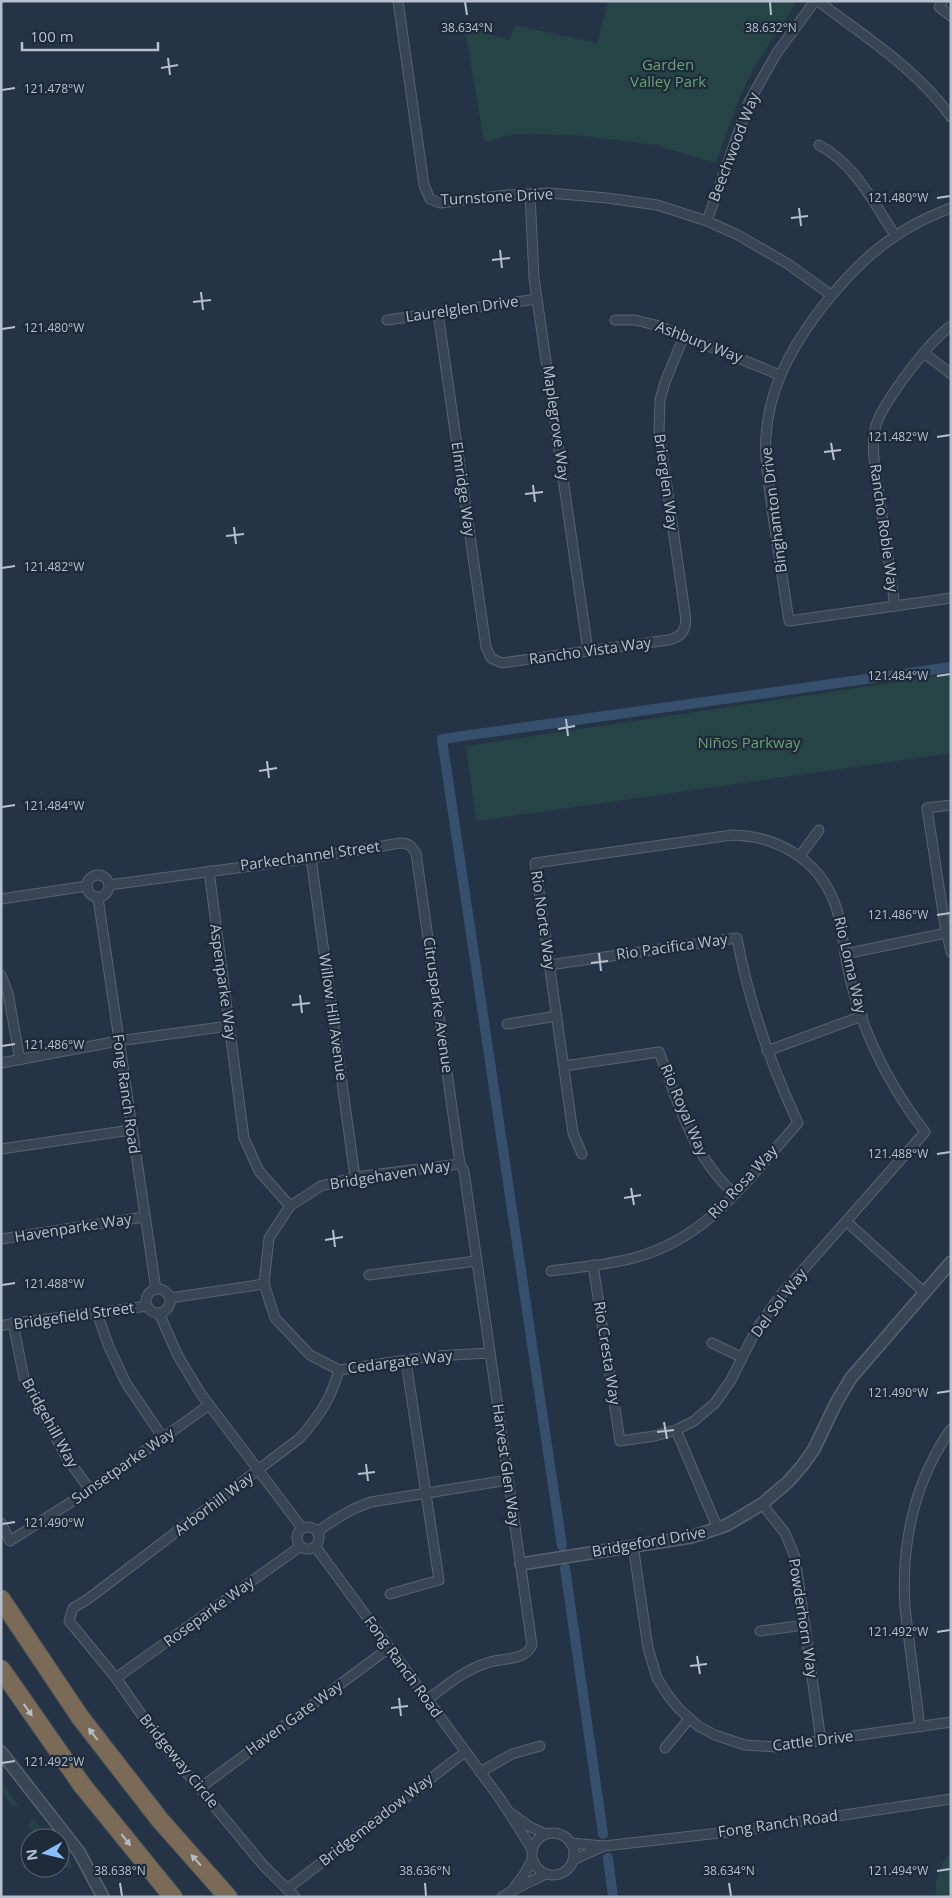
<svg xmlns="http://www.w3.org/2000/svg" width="952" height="1898" viewBox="0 0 952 1898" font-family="'Open Sans',sans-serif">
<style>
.green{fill:#264345}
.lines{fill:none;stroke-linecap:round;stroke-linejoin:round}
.canal{stroke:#364f6d;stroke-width:10}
.minor-casing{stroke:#576371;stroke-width:11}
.tertiary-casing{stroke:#576371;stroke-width:14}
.motorway-casing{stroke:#43505e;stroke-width:20}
.minor{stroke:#384554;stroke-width:9}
.tertiary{stroke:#384554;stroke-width:11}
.motorway{stroke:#7b6a55;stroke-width:18}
.oneway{fill:#b3bcc8}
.ticks{fill:none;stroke:#b6c0ce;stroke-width:2}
.labels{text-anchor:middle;stroke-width:4.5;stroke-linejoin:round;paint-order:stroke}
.park-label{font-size:15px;fill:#6aa175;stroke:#1d2a39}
.street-label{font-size:15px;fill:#b6c0ce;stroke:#1d2a39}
.ticks-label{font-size:12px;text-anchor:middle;fill:#b6c0ce;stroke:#1d2a39;stroke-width:4.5;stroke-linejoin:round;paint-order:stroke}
</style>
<rect width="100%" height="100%" fill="#243345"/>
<g class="green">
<path d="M 608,1 L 796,1 C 785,24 769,42 757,63 C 739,94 728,129 716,163 L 655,145 L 575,135 L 513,134 L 484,142 L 464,25 L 509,40 L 515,25 L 597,43 Z"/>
<polygon points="951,674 951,753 476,821 466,746"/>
<polygon points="1,1782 20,1807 11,1805 1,1790"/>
<polygon points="31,1818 51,1838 40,1838 29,1828"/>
<path d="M 60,1847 L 73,1867 L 69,1869 C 58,1866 60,1856 60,1847 Z"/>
<path d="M 951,1852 L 951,1897 L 936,1897 C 934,1879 939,1866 951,1852 Z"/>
</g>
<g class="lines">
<g class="canal">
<polyline points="562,1546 442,739 951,667"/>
<polyline points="565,1568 603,1834"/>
<polyline points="608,1858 613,1897"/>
</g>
<defs>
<g id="minor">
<polyline points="398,1 424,185 430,199 440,203 507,195 550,193 607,198 657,205 707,221 738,235 788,264 831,295"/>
<path d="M 818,1 C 865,37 916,68 951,117"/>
<polyline points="943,1 939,7 951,16"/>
<path d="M 819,145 C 855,164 873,202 895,235"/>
<polyline points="530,194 534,278 588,651"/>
<path d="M 951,208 C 891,230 854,265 816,315 C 789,352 769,390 766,436 C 764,463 770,489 773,516 C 778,551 784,586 789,621 L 951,598"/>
<polyline points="707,221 749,102 776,54 815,1"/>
<path d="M 438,313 L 486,647 L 491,658 L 502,663 L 668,640 C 684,637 687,628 685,613 L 659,431 L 660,400 L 665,382 L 684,336"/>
<polyline points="387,320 537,299"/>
<polyline points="615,320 635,320 659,326 780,375"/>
<polyline points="924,353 951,374"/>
<path d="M 895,606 L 874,459 C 873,448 873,436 876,425 C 884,401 930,340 951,326"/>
<polyline points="951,805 927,808 945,926 951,952"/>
<polyline points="800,856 819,830"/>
<polyline points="311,858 355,1177"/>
<polyline points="209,871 244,1138 259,1171 290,1206"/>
<circle cx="98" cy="886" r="11"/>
<path d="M 109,885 L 311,858 L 400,843 C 409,843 411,846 416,853 L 460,1164 L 464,1171 L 532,1645 C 524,1662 503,1657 487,1663 C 464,1670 446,1686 427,1700"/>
<polyline points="98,898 156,1289"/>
<polyline points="1,899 87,886"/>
<polyline points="845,954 946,933"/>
<path d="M 549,965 L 737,938 C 749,1003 770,1063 798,1123 C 750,1176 710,1237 637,1257 C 610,1265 579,1267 551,1271"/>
<polyline points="1,975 8,993 20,1060"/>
<polyline points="507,1024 557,1016"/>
<polyline points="767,1051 862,1016"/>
<polyline points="1,1063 118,1041 229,1026"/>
<path d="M 564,1066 L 659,1052 C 678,1102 693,1158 735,1194"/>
<polyline points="1,1149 131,1130"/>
<path d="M 582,1154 L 573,1133 L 535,863 L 732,835 C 778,836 819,860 835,904 C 841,920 842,937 845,953 C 848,974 854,995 861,1016 C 876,1058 898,1097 925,1132 L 780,1296 L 756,1330 L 731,1380 L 715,1403 L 694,1421 L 676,1430 L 655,1436 L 620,1441 L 593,1265"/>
<polyline points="460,1164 355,1177 321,1186 290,1206 269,1238 264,1284 275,1318 310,1355 339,1370 434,1356 490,1353"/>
<polyline points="846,1221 924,1292"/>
<polyline points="1,1239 144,1217"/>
<polyline points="369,1275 476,1261"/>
<circle cx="158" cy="1301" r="12"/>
<polyline points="170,1298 264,1284"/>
<polyline points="97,1313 109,1347 126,1383 163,1438"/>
<polyline points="159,1313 178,1356 201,1394 302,1528"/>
<polyline points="13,1323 24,1378 65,1455 90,1490"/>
<polyline points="1,1326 13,1323 97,1313 147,1306"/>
<polyline points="712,1343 741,1357"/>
<polyline points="676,1430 718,1529"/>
<polyline points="762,1504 785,1533 795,1557 821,1741"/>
<polyline points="1,1523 10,1541 90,1490 209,1405"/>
<circle cx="308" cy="1538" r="11"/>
<path d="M 317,1532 C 335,1519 350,1509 371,1502 L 508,1480"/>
<polyline points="633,1545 648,1648 657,1678 667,1694 679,1709 698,1726 715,1735 745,1745 776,1747 951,1722"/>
<polyline points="315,1546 501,1800 532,1849"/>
<polyline points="390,1594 439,1580 406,1361"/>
<polyline points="760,1631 805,1625"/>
<polyline points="116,1678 301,1546"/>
<path d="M 920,1727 L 905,1608 C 901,1545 914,1482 951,1429"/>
<polyline points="665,1748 689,1719"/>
<polyline points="480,1772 512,1754 540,1746"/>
<polyline points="200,1788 389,1648"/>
<polyline points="508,1811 530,1827 546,1834"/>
<circle cx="553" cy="1854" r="21"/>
<polyline points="571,1843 604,1846 737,1831 951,1799"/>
<polyline points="573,1860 604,1846"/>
<polyline points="514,1888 525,1873 532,1860"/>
<polyline points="287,1889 465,1752"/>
<path d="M 295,1897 L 263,1865 L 157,1737 L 116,1678 L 69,1621 L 73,1608 L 88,1599 L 300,1438 C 319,1416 331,1399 339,1370"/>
<path d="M 502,1897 C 515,1888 530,1882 544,1875"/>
</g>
<g id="tertiary">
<polyline points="521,1564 691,1537 727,1525 762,1504 788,1482 802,1466 814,1449 836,1403 851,1378 951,1262"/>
<polyline points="1,1752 79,1852 103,1897"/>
</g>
<g id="motorway">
<polyline points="1,1599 80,1717 160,1820 228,1897"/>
<polyline points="1,1669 82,1785 173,1897"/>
</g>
</defs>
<use href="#minor" class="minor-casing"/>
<use href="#tertiary" class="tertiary-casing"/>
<use href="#motorway" class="motorway-casing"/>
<use href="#minor" class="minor"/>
<use href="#tertiary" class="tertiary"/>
<use href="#motorway" class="motorway"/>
</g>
<defs><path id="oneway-solid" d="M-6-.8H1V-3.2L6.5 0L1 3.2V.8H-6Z" transform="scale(1.25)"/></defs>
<g class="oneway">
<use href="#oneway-solid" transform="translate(28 1710) rotate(55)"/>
<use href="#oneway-solid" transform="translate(93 1734) rotate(-128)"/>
<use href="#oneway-solid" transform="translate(126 1840) rotate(51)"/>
<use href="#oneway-solid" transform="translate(196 1860) rotate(-132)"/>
</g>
<path class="ticks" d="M 465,2 L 467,15M 770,2 L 771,15M 168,58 L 170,75M 161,68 L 178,65M 2,90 L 15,88M 937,198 L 950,196M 799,208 L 801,226M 791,218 L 808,216M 500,250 L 502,268M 492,260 L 510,258M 201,292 L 203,310M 193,302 L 211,300M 2,329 L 15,327M 937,437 L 950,435M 831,443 L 834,460M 824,452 L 841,450M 533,485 L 535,502M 525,494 L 543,492M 234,527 L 236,544M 226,536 L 244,534M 2,568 L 15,566M 937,676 L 950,674M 566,719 L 568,736M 558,729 L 575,726M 267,761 L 269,778M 259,771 L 277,768M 2,807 L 15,805M 937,915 L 950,913M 599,953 L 601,971M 591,963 L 608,961M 300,995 L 302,1013M 292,1005 L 310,1003M 2,1046 L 15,1044M 937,1154 L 950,1152M 631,1188 L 634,1205M 624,1198 L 641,1195M 333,1230 L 335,1247M 325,1240 L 343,1237M 2,1285 L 15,1283M 937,1393 L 950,1391M 664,1422 L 667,1439M 657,1432 L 674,1430M 366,1464 L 368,1481M 358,1474 L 375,1472M 2,1524 L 15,1522M 937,1632 L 950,1630M 697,1656 L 700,1674M 690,1666 L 707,1664M 399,1698 L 401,1716M 391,1708 L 408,1706M 2,1763 L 15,1761M 937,1871 L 950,1869M 120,1883 L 122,1896M 425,1883 L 426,1896M 729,1883 L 731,1896"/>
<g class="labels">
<g class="park-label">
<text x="668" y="70">Garden<tspan x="668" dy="17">Valley Park</tspan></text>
<text x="749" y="748">Niños Parkway</text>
</g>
<g class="street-label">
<text transform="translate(734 147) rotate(-69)" y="5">Beechwood Way</text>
<text transform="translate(497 197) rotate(-3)" y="5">Turnstone Drive</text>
<text transform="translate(462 309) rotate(-8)" y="5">Laurelglen Drive</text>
<text transform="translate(699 342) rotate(21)" y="5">Ashbury Way</text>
<text transform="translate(556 423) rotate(82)" y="5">Maplegrove Way</text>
<text transform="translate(666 482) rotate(82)" y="5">Brierglen Way</text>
<text transform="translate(463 489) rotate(82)" y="5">Elmridge Way</text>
<text transform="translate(774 510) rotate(-97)" y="5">Binghamton Drive</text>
<text transform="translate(884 528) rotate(82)" y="5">Rancho Roble Way</text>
<text transform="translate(590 651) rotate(-8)" y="5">Rancho Vista Way</text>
<text transform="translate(310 856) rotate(-8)" y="5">Parkechannel Street</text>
<text transform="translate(543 920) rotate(82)" y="5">Rio Norte Way</text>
<text transform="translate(672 947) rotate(-8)" y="5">Rio Pacifica Way</text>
<text transform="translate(850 965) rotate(77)" y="5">Rio Loma Way</text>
<text transform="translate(223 982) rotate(82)" y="5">Aspenparke Way</text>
<text transform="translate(438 1005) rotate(82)" y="5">Citrusparke Avenue</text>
<text transform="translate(333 1017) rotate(82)" y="5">Willow Hill Avenue</text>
<text transform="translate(126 1094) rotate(82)" y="5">Fong Ranch Road</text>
<text transform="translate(684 1110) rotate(67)" y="5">Rio Royal Way</text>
<text transform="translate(390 1175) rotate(-9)" y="5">Bridgehaven Way</text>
<text transform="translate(743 1182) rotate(-47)" y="5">Rio Rosa Way</text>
<text transform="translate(73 1228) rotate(-9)" y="5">Havenparke Way</text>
<text transform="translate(779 1303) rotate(-53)" y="5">Del Sol Way</text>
<text transform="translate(74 1316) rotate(-8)" y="5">Bridgefield Street</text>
<text transform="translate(607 1353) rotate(81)" y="5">Rio Cresta Way</text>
<text transform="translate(400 1362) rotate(-7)" y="5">Cedargate Way</text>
<text transform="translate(50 1423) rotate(61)" y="5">Bridgehill Way</text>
<text transform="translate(506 1465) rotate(82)" y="5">Harvest Glen Way</text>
<text transform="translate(123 1466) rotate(-35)" y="5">Sunsetparke Way</text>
<text transform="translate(214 1504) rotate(-37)" y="5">Arborhill Way</text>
<text transform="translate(649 1542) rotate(-10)" y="5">Bridgeford Drive</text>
<text transform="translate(209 1612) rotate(-36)" y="5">Roseparke Way</text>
<text transform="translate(803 1618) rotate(81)" y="5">Powderhorn Way</text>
<text transform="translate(403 1667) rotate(54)" y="5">Fong Ranch Road</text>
<text transform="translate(294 1718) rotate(-36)" y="5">Haven Gate Way</text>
<text transform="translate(813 1741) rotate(-7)" y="5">Cattle Drive</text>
<text transform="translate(179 1761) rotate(51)" y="5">Bridgeway Circle</text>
<text transform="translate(376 1820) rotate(-38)" y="5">Bridgemeadow Way</text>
<text transform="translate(778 1824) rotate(-8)" y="5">Fong Ranch Road</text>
</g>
</g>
<g class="ticks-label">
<text x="467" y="32">38.634°N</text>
<text x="771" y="32">38.632°N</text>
<text x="54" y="93">121.478°W</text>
<text x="898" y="202">121.480°W</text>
<text x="54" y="332">121.480°W</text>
<text x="898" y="441">121.482°W</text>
<text x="54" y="571">121.482°W</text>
<text x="898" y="680">121.484°W</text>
<text x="54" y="810">121.484°W</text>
<text x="898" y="919">121.486°W</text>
<text x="54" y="1049">121.486°W</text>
<text x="898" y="1158">121.488°W</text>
<text x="54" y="1288">121.488°W</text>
<text x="898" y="1397">121.490°W</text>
<text x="54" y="1527">121.490°W</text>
<text x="898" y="1636">121.492°W</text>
<text x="54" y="1766">121.492°W</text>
<text x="898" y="1875">121.494°W</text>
<text x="120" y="1875">38.638°N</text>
<text x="425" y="1875">38.636°N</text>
<text x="729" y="1875">38.634°N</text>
</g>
<rect width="952" height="1898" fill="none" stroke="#b6c0ce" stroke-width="5"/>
<g transform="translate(45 1853) rotate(262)"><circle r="24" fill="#1d2a39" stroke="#5a6675"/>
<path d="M0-4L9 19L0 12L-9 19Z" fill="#89bbff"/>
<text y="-8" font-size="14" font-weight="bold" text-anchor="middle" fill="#b6c0ce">N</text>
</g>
<path d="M22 42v8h136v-8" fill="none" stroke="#b6c0ce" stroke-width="2.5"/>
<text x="30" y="42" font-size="15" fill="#b6c0ce" stroke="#1d2a39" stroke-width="4" paint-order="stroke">100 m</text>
</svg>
